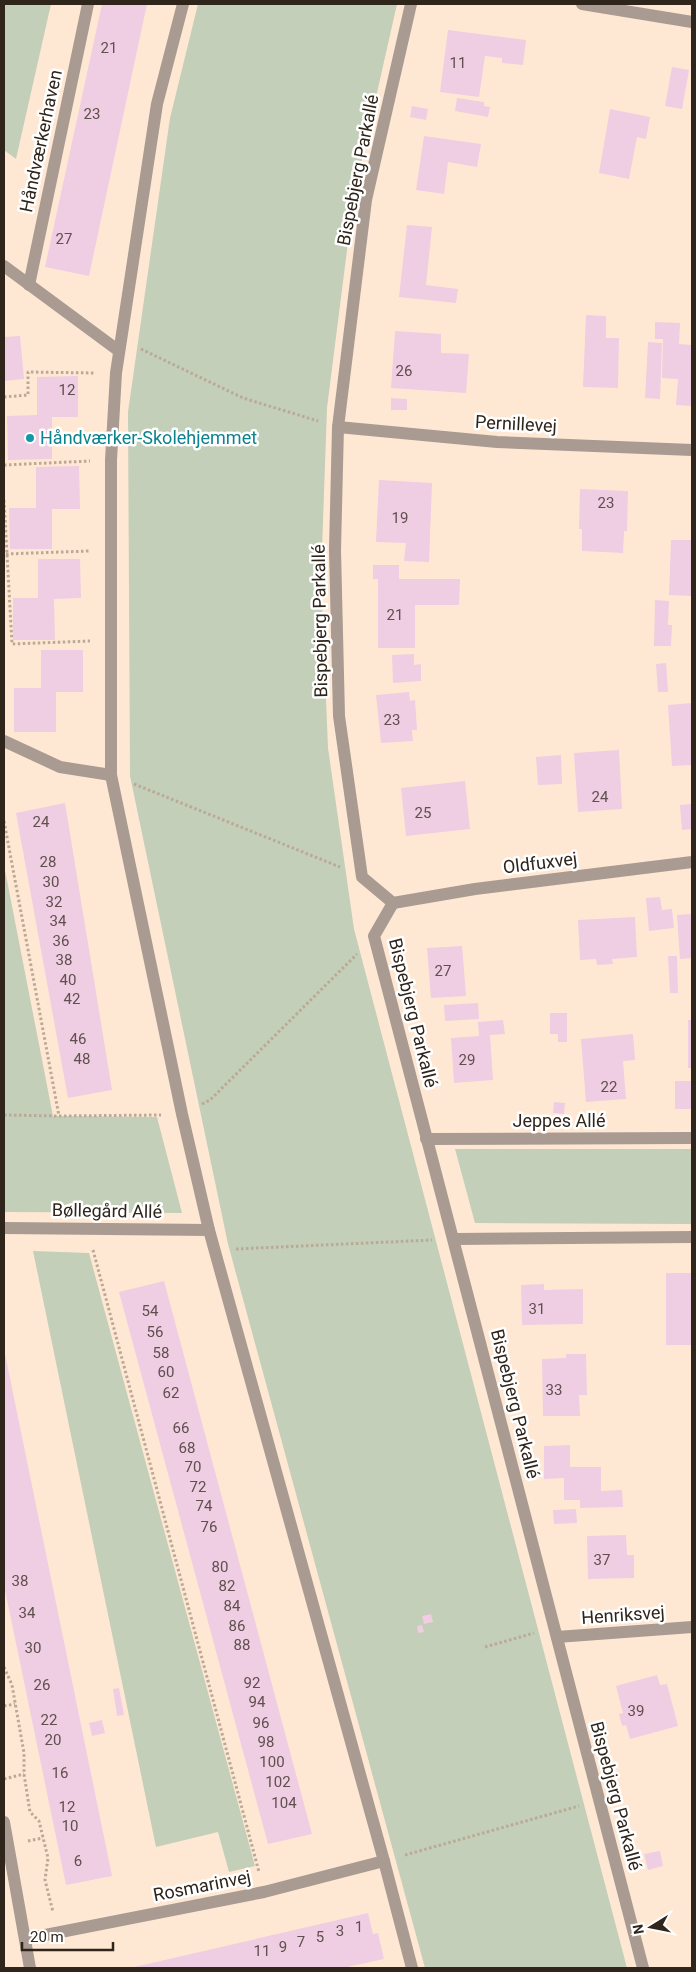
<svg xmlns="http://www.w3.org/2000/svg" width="696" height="1972" viewBox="0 0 696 1972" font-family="Roboto,sans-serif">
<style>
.green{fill:#c3cfb8}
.building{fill:#efcde3}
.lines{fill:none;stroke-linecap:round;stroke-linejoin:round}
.path{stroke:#bba997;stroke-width:3;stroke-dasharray:2.5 2.5;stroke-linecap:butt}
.service{stroke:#a99b92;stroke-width:12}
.minor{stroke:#a99b92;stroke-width:12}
.culture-dot{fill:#0f9aa8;stroke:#fff;stroke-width:2}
.labels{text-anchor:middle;stroke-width:5;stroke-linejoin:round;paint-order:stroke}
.number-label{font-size:15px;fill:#5f4f4d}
.street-label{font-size:18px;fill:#2f251b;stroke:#fff}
.culture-label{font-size:18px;fill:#0d838f;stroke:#fff;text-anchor:start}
</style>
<rect width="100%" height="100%" fill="#ffe8d3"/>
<g class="green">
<polygon points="4,4 51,4 16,159 4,150"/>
<polygon points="198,4 397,4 354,195 327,408 321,578 328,748 354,929 627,1968 425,1968 228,1244 130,776 128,412 170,118"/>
<polygon points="4,865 53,1116 157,1117 182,1213 4,1212"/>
<polygon points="455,1149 692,1149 692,1224 475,1223"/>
<polygon points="33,1251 89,1253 255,1866 229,1872 218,1832 156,1847"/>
</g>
<g class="building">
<polygon points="102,4 147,4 89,276 45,267"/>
<polygon points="448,30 526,40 523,65 502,63 502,58 485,56 479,97 440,92"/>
<polygon points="672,67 689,70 682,109 665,106"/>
<polygon points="457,98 484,102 484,106 490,107 488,117 455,111"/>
<polygon points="412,106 428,109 426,120 410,117"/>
<polygon points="610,109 650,117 646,139 637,137 629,179 599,173"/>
<polygon points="424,136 481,144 477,167 448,162 444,194 416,190"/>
<polygon points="407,225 432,227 426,285 458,289 456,303 399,297"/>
<polygon points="586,315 606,316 606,338 619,338 618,388 583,387"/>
<polygon points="655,322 680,323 679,344 692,345 692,406 676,405 678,379 662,378 663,339 655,339"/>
<polygon points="395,331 441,334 441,353 469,354 466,393 391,388"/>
<polygon points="20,336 24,379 4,381 4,337"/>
<polygon points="648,342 662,343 660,399 645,398"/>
<polygon points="78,376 78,417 52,417 52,459 8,460 7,416 37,415 37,377"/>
<polygon points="391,398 407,399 407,410 391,410"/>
<polygon points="79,466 80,509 52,509 52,549 10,549 9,508 36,508 36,467"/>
<polygon points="379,480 432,483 429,562 404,561 406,543 376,542"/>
<polygon points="580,489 628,491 627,531 624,531 623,553 582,551 582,529 579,529"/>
<polygon points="671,540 692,540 692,596 669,595"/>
<polygon points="38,559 80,559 81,598 54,599 55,640 13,640 13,598 38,598"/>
<polygon points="373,565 399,565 399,579 460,579 459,605 415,605 415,648 378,648 378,579 373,579"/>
<polygon points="655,600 669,601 668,625 672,625 671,646 654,646"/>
<polygon points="41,650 83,650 83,692 56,692 56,732 14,732 14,688 41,688"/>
<polygon points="414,654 414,665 421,664 421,681 393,683 392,655"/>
<polygon points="666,663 668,692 658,692 656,664"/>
<polygon points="409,692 410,701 415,700 417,730 412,730 413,741 381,743 376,695"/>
<polygon points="692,703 692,765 672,766 668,705"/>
<polygon points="619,750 622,809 578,812 574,753"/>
<polygon points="561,755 562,784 538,785 536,757"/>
<polygon points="465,781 470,829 406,836 401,788"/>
<polygon points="65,803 112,1090 68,1098 16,813"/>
<polygon points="692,804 692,829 682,830 680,805"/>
<polygon points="660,897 662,910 672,909 674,928 649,931 646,898"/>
<polygon points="692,914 692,958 680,959 677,915"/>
<polygon points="635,917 637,957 612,959 613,964 597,965 596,959 580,960 578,920"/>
<polygon points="462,946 466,996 431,998 427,948"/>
<polygon points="668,956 677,956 678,993 670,993"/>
<polygon points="478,1003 479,1019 445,1021 444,1005"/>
<polygon points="550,1013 567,1013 567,1042 558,1042 558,1034 550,1034"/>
<polygon points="503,1020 505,1034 490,1035 493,1080 454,1083 451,1038 479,1036 478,1022"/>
<rect x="688" y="1020" width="4" height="48"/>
<polygon points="633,1034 635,1060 623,1061 626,1099 586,1102 581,1039"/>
<rect x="675" y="1081" width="16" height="28"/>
<polygon points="554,1102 565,1103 564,1114 553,1113"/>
<rect x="666" y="1273" width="26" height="72"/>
<polygon points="164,1281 312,1834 268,1844 119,1292"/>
<polygon points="544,1284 544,1290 583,1289 583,1324 522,1325 521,1285"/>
<polygon points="4,1349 112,1876 66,1885 4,1585"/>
<polygon points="566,1354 586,1354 587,1395 579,1395 580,1416 543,1416 542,1359 566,1358"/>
<polygon points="570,1445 570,1467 601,1467 601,1491 622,1490 623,1507 580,1508 580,1500 564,1500 564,1478 544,1479 544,1446"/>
<polygon points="576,1509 577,1523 554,1524 553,1510"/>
<polygon points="626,1535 627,1555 634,1555 634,1578 588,1579 587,1536"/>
<polygon points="431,1614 433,1622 424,1624 422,1616"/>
<polygon points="422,1625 424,1632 418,1633 417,1626"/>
<polygon points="657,1675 660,1685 667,1684 678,1726 630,1739 626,1725 622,1726 619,1714 623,1713 616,1686"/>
<polygon points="119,1688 124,1715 117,1716 113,1689"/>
<polygon points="102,1720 105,1733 92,1736 89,1723"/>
<polygon points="660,1851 663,1866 648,1870 644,1854"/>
<polygon points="368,1913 373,1934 378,1933 384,1959 343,1968 130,1968"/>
</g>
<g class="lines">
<g class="path">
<polyline points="141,349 243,398 318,421"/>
<polyline points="4,397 28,395 28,372 95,373"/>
<polyline points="4,465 90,461"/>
<polyline points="4,500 12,644 90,641"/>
<polyline points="6,554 89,551"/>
<polyline points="134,784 340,867"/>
<polyline points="4,821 59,1116"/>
<polyline points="202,1104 210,1100 357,954"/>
<polyline points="4,1115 59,1116 161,1115"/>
<polyline points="236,1249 432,1240"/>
<polyline points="93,1250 259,1872"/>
<polyline points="485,1647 534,1633"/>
<polyline points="4,1667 12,1685 24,1753 24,1774 30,1812 39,1821 48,1858 45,1880 53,1912"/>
<polyline points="4,1706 15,1704"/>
<polyline points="4,1779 24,1774"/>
<polyline points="28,1841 43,1838"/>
<polyline points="405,1855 579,1806"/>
</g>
<g class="service">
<polyline points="4,741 60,767 111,775"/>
<polyline points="25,1939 264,1892 384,1861"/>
</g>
<g class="minor">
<polyline points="183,4 157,104 116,373 111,460 111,775 182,1114 209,1230 384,1861 412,1968"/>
<polyline points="582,4 692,22"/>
<polyline points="4,266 119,351"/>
<polyline points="29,285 88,4"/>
<polyline points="338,427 497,442 692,450"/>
<polyline points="393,903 374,936 643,1968"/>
<polyline points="393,903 362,877 339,716 335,550 338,427 366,200 411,4"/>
<polyline points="393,903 475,889 692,862"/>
<polyline points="426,1139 692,1138"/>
<polyline points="4,1228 209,1230"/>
<polyline points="455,1239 692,1237"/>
<polyline points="557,1637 692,1627"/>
<polyline points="4,1822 30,1968"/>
</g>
</g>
<circle class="culture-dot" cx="30" cy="438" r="5"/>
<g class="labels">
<g class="number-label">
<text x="109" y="53">21</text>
<text x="458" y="68">11</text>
<text x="92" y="119">23</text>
<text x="64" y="244">27</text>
<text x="404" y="376">26</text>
<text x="67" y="395">12</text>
<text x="606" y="508">23</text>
<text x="400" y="523">19</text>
<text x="395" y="620">21</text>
<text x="392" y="725">23</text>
<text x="600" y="802">24</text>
<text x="423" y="818">25</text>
<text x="41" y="827">24</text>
<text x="48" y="867">28</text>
<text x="51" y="887">30</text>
<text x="54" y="907">32</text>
<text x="58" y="926">34</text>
<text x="61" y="946">36</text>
<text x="64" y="965">38</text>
<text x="443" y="976">27</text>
<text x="68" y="985">40</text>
<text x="72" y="1004">42</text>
<text x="78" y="1044">46</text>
<text x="82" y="1064">48</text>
<text x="467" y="1065">29</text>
<text x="609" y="1092">22</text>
<text x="537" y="1314">31</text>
<text x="150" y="1316">54</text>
<text x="155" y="1337">56</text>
<text x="161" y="1358">58</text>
<text x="166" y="1377">60</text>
<text x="554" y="1395">33</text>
<text x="171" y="1398">62</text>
<text x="181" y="1433">66</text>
<text x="187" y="1453">68</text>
<text x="193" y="1472">70</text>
<text x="198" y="1492">72</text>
<text x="204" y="1511">74</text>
<text x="209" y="1532">76</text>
<text x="602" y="1565">37</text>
<text x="220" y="1572">80</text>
<text x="20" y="1586">38</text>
<text x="227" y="1591">82</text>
<text x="232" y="1611">84</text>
<text x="27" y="1618">34</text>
<text x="237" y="1631">86</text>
<text x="242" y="1650">88</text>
<text x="33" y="1653">30</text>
<text x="252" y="1688">92</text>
<text x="42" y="1690">26</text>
<text x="257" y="1707">94</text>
<text x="636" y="1716">39</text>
<text x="49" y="1725">22</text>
<text x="261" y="1728">96</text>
<text x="53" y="1745">20</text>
<text x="266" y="1747">98</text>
<text x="272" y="1767">100</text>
<text x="60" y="1778">16</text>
<text x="278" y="1787">102</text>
<text x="284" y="1808">104</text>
<text x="67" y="1812">12</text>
<text x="70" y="1831">10</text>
<text x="78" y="1866">6</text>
<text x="359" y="1932">1</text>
<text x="340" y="1936">3</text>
<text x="320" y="1942">5</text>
<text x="301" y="1947">7</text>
<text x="283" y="1952">9</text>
<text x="262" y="1956">11</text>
</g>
<g class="street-label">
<text transform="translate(41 141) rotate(-78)" y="6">Håndværkerhaven</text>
<text transform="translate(358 170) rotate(-79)" y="6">Bispebjerg Parkallé</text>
<text transform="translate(516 424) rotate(3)" y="6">Pernillevej</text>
<text transform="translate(320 621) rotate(-91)" y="6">Bispebjerg Parkallé</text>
<text transform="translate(540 863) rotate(-7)" y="6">Oldfuxvej</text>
<text transform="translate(413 1013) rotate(76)" y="6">Bispebjerg Parkallé</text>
<text x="559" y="1127">Jeppes Allé</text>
<text transform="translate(107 1211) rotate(1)" y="6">Bøllegård Allé</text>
<text transform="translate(515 1404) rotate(76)" y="6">Bispebjerg Parkallé</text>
<text transform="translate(623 1615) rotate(-4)" y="6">Henriksvej</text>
<text transform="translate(616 1796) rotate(75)" y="6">Bispebjerg Parkallé</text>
<text transform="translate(202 1886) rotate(-11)" y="6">Rosmarinvej</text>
</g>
<g class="culture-label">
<text x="40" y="444">Håndværker-Skolehjemmet</text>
</g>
</g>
<rect width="696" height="1972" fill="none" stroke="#2f251b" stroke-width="10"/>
<g transform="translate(651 1927) rotate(260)" stroke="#ffffff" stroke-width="4" paint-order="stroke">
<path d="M0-4L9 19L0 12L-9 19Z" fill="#2f251b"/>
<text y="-8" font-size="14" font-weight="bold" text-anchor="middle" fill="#2f251b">N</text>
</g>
<path d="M22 1942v8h91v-8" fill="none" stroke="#2f251b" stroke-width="2.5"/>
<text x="30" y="1942" font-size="15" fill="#2f251b" stroke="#ffffff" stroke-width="4" paint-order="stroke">20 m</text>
</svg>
